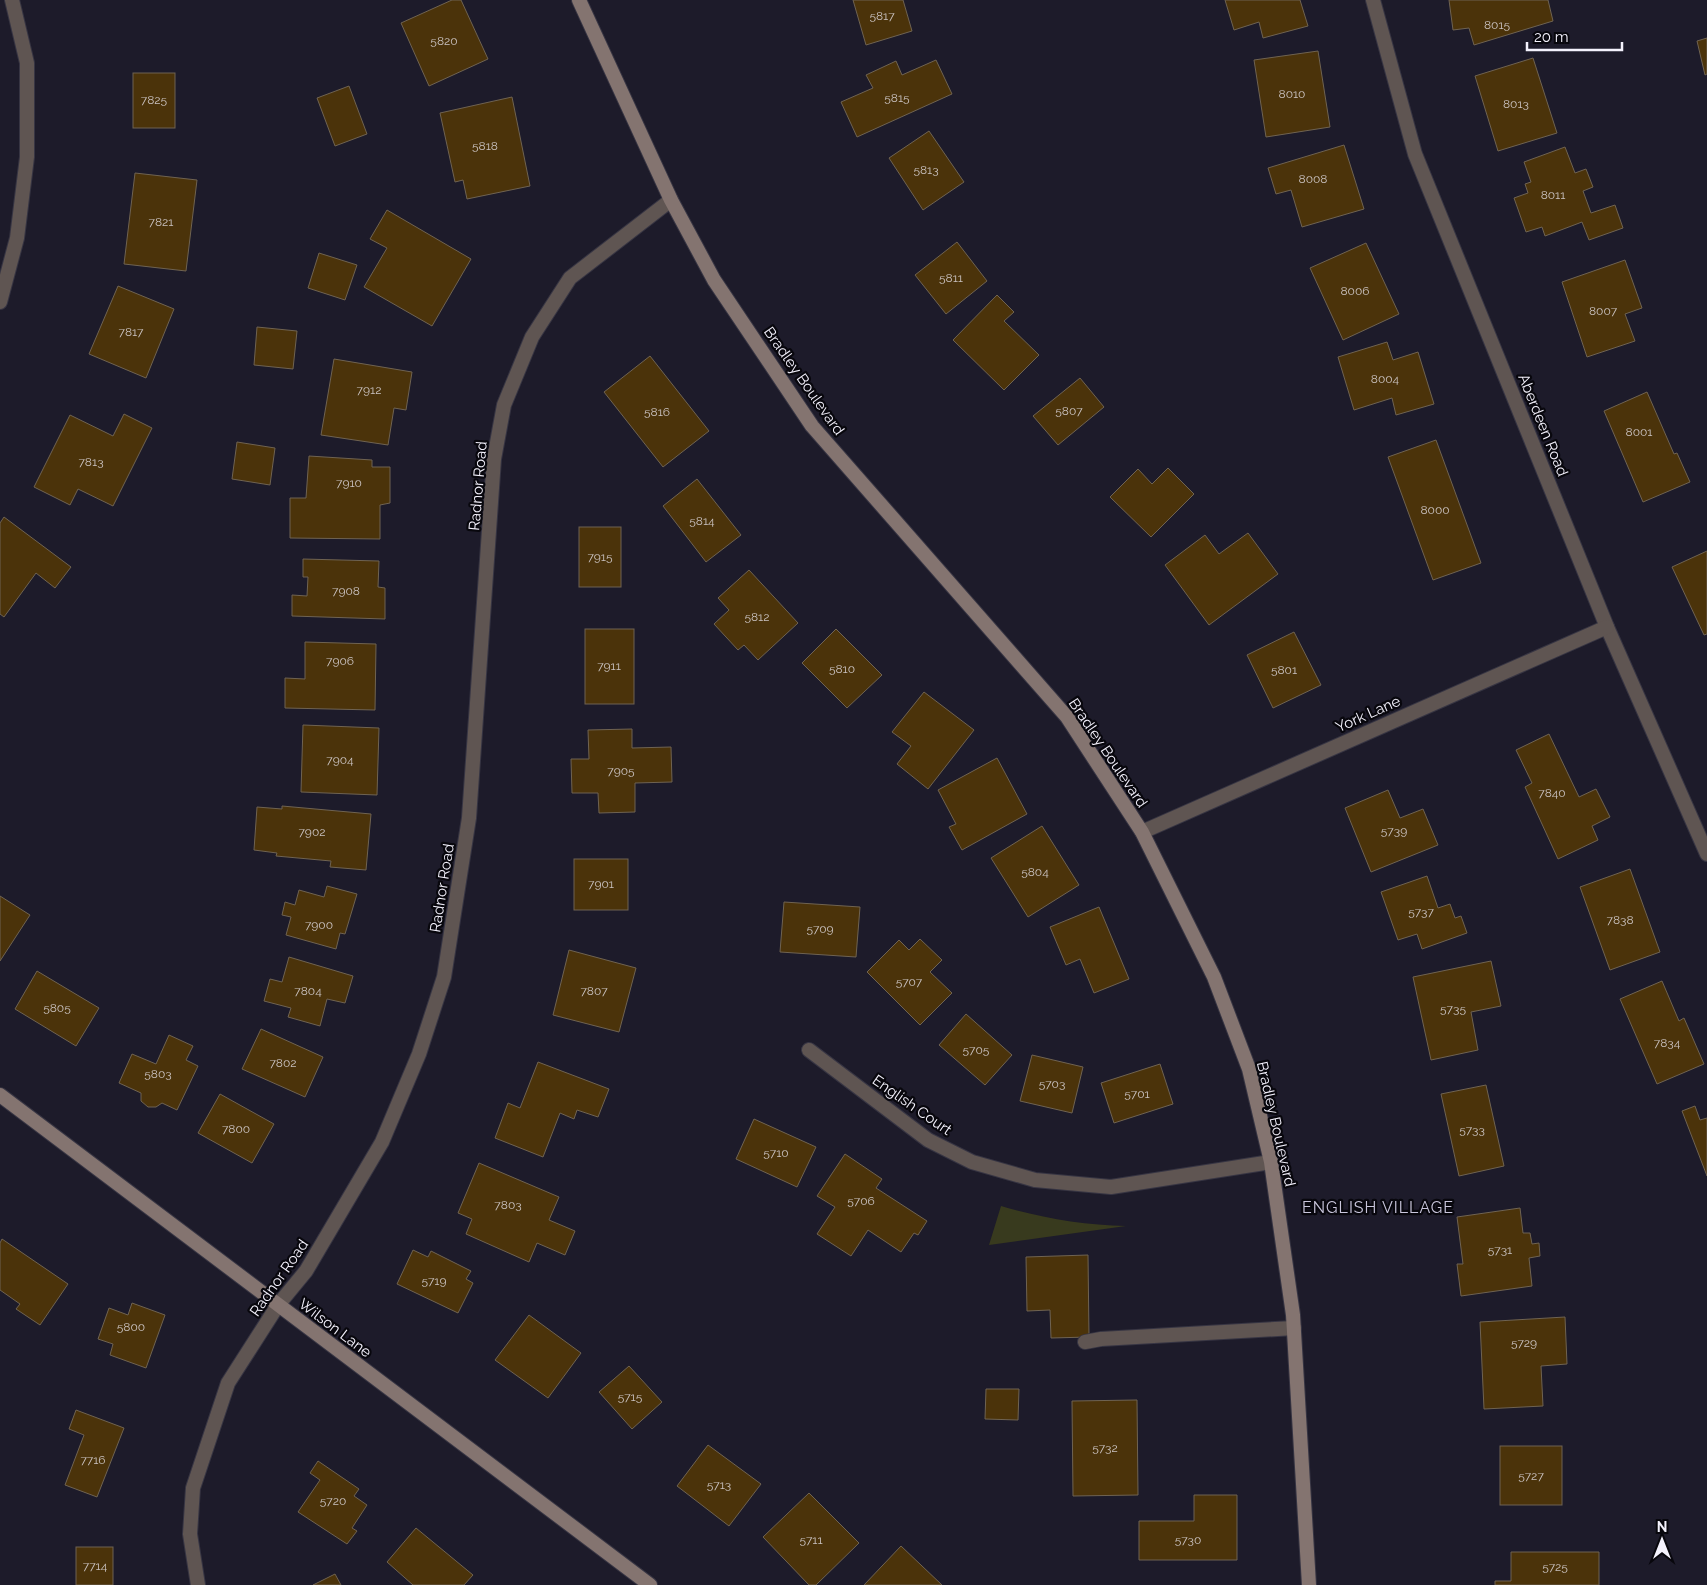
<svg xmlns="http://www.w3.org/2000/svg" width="1707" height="1585" viewBox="0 0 1707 1585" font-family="Raleway,sans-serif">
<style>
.green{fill:#383a1e}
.building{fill:#4b330a;stroke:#6f6352}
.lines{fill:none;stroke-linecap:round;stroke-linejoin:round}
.service-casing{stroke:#373543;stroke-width:16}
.minor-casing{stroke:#373543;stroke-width:16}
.secondary-casing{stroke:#373543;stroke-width:16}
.service{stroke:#5f5552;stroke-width:14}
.minor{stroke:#5f5552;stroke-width:14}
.secondary{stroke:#847470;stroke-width:14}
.labels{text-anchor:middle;stroke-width:4.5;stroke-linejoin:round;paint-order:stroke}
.number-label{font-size:12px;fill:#cac2c0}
.street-label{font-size:15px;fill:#f4f2fd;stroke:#08070d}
.neighbourhood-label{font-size:16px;letter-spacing:1px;fill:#cac7dd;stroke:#08070d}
</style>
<rect width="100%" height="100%" fill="#1d1b2a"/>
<path class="green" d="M 1001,1206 C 1042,1218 1084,1225 1126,1226 L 989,1245 Z"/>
<g class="building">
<polygon points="452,0 461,0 488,59 429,86 401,23"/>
<polygon points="853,0 903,0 912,31 866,45"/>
<polygon points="1225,0 1300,0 1308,26 1263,38 1259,22 1234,30"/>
<polygon points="1449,0 1548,0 1553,21 1474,45 1469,28 1453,30"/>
<polygon points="1707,38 1707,74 1705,75 1697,41"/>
<polygon points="1318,51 1330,127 1266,137 1254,60"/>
<polygon points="1533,58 1557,133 1498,151 1475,76"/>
<polygon points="936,60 952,94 857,137 841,102 873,88 866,75 896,61 902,75"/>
<rect x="133" y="73" width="42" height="55"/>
<polygon points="349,86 367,134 335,146 317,98"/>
<polygon points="512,97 530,186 467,199 463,180 455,182 440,113"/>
<polygon points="929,131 964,182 923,210 889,158"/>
<polygon points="1344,145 1364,209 1302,227 1291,190 1276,194 1268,168"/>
<polygon points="1565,147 1575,173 1586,169 1593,187 1583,191 1591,213 1615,205 1623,228 1589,240 1582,222 1545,236 1542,227 1526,232 1514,198 1528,193 1525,184 1531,182 1524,162"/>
<polygon points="135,173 197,180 186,271 124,264"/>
<polygon points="387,210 471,259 432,326 364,287 387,248 370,239"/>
<polygon points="957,242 987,281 946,314 915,275"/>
<polygon points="1366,243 1399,314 1343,340 1310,268"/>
<polygon points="319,253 357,265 345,300 308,288"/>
<polygon points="1625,260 1642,308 1625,314 1635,341 1587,357 1562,282"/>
<polygon points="118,286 174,309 146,378 89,354"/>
<polygon points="997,295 1014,312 1004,321 1039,355 1004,390 953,340"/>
<polygon points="257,327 297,331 293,369 254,365"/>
<polygon points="1387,342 1393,360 1418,352 1434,404 1396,415 1392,398 1354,410 1338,357"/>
<polygon points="650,356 709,431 663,467 604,392"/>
<polygon points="334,359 412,372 406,410 394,408 388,445 321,435"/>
<polygon points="1080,378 1104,407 1058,445 1033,416"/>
<polygon points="1647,392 1674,454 1677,453 1690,482 1643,502 1604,411"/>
<polygon points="124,414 152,428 113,506 78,489 70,505 34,487 70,415 113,436"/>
<polygon points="1436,440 1481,563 1433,580 1388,457"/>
<polygon points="237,442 275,448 270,485 232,479"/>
<polygon points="309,456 372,460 372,467 390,467 390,503 380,505 380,539 290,538 290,498 306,498"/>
<polygon points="1168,468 1194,494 1151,537 1110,497 1138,469 1152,484"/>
<polygon points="697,479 741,535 706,562 663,506"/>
<polygon points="4,517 71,567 55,588 36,573 4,617 0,614 0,523"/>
<rect x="579" y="527" width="42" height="60"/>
<polygon points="1248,533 1278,574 1209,625 1165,565 1205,535 1219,554"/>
<polygon points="1707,551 1707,634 1704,635 1672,567"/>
<polygon points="303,559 379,561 378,587 385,588 385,619 292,616 292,595 307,596 308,577 303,577"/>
<polygon points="749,570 798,623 758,660 744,645 738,650 714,624 729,610 718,598"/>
<rect x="585" y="629" width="49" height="75"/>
<polygon points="836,629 882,675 847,708 802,663"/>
<polygon points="1294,632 1321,685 1273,708 1247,655"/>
<polygon points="305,642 376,644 375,710 285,708 285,678 305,679"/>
<polygon points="924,692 974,730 928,789 897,764 911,746 892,732"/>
<polygon points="303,725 379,728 377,795 301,792"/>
<polygon points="632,729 632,748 671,747 672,782 635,783 635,812 599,813 598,793 572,793 571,759 589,759 588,730"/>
<polygon points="1549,734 1579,797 1596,789 1610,817 1592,826 1598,840 1558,859 1525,787 1532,783 1516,750"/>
<polygon points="997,758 1027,814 962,850 949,827 956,824 938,790"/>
<polygon points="1388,790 1400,818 1423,809 1438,845 1371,872 1345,808"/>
<polygon points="282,806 371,814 366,870 330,867 331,861 276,856 277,853 254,850 257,807 282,809"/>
<polygon points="1042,826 1079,885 1028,917 991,858"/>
<rect x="574" y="859" width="54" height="51"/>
<polygon points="1630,869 1660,952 1610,970 1580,887"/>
<polygon points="1427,876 1438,908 1450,904 1455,918 1461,916 1467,933 1422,949 1417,934 1398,940 1381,892"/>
<polygon points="327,886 357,894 345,934 340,933 336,949 286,935 291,917 282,915 285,902 295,905 299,890 324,897"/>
<polygon points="0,896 30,915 0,961"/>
<polygon points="784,902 860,907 856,957 780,952"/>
<polygon points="1099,907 1129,979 1094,993 1080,959 1066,965 1050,927"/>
<polygon points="920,939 942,960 930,972 952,993 920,1025 867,972 899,940 909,950"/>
<polygon points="569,950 636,968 619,1032 553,1015"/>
<polygon points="289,957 353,976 345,1003 327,999 320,1026 288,1017 291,1008 264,1001 270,979 282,982"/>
<polygon points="1491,961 1501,1006 1471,1012 1478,1050 1431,1060 1413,977"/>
<polygon points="37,971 99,1008 76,1046 15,1009"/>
<polygon points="1662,981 1679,1021 1684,1018 1704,1064 1657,1084 1620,999"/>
<polygon points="966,1014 1012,1055 985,1085 939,1045"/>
<polygon points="261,1029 323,1057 305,1097 242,1069"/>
<polygon points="169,1035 193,1046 186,1060 198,1066 177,1110 162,1103 156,1107 148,1107 141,1101 141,1093 119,1083 132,1054 156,1064"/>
<polygon points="1032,1055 1083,1067 1072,1113 1020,1101"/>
<polygon points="538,1062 609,1089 598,1117 577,1110 574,1119 560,1113 543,1157 495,1138 508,1103 520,1108"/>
<polygon points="1160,1064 1173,1104 1114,1123 1101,1083"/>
<polygon points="1486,1085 1504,1166 1459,1176 1441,1094"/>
<polygon points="220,1094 274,1124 252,1163 198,1133"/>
<polygon points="1695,1106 1700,1120 1707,1118 1707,1176 1682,1111"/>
<polygon points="754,1119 816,1147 797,1187 736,1159"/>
<polygon points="845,1154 882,1179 876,1188 927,1221 918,1235 914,1233 901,1252 868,1230 851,1256 817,1234 835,1207 817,1196"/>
<polygon points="479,1163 559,1197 549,1220 575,1231 565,1255 537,1243 529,1262 466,1234 472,1219 458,1213"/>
<polygon points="1520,1208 1523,1233 1530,1233 1532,1244 1539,1243 1540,1256 1529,1258 1532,1286 1461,1296 1457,1264 1463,1264 1457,1217"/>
<polygon points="2,1239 68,1284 40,1325 16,1309 20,1304 0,1290 0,1243"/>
<polygon points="413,1250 428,1257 431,1251 471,1271 466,1279 473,1283 458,1313 397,1284"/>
<polygon points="1088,1255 1089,1337 1051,1338 1050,1310 1027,1311 1026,1257"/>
<polygon points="132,1303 165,1315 146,1368 110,1355 113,1344 98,1339 109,1308 128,1315"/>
<polygon points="529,1315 581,1353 548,1398 495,1360"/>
<polygon points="1565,1317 1567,1364 1541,1366 1543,1406 1484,1409 1480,1322"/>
<polygon points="629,1366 662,1402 632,1429 599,1392"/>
<polygon points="986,1389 1019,1389 1018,1420 985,1419"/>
<polygon points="1137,1400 1138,1495 1073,1496 1072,1401"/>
<polygon points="76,1410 124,1428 97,1497 65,1485 84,1435 69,1429"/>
<polygon points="708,1445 761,1484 729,1526 677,1486"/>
<rect x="1500" y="1446" width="62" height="59"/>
<polygon points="318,1461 359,1489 354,1496 367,1505 352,1528 357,1531 347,1544 298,1512 320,1480 310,1473"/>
<polygon points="809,1493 859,1543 816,1585 809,1585 763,1537"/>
<polygon points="1194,1495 1237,1495 1237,1560 1139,1560 1139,1521 1194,1521"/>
<polygon points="416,1528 473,1575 464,1585 413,1585 387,1562"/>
<polygon points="901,1546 942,1585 864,1585"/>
<rect x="76" y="1547" width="37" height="38"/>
<polygon points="1511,1552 1599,1552 1599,1585 1495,1585 1495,1581 1511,1581"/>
<polygon points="335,1574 341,1585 313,1585"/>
</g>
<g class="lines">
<defs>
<polyline id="service" points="1085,1342 1101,1339 1294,1328"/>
<g id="minor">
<polyline points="1373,0 1415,154 1607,627 1707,854"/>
<polyline points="0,302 17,238 27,157 27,63 12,0"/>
<polyline points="1142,832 1607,627"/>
<polyline points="809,1050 928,1140 972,1162 1035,1180 1111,1187 1271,1162"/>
<polyline points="198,1585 190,1534 193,1488 228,1383 278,1305 306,1271 382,1142 419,1054 444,977 469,818 494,459 504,405 532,337 570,278 671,200"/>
</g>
<g id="secondary">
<polyline points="579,0 671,200 714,280 812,426 1067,717 1142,832 1214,977 1249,1069 1271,1162 1293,1315 1309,1585"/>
<polyline points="0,1095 650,1585"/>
</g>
</defs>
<use href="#service" class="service-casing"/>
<use href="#minor" class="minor-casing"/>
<use href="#secondary" class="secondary-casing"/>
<use href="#service" class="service"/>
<use href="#minor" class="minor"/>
<use href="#secondary" class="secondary"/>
</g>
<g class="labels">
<g class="number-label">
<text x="882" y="20">5817</text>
<text x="1497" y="29">8015</text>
<text x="444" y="45">5820</text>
<text x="1292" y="98">8010</text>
<text x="897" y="102">5815</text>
<text x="154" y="104">7825</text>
<text x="1516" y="108">8013</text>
<text x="485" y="150">5818</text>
<text x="926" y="174">5813</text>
<text x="1313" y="183">8008</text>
<text x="1553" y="199">8011</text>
<text x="161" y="226">7821</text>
<text x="951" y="282">5811</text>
<text x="1355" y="295">8006</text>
<text x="1603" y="315">8007</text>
<text x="131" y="336">7817</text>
<text x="1385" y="383">8004</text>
<text x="369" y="394">7912</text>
<text x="1069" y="415">5807</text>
<text x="657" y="416">5816</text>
<text x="1639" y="436">8001</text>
<text x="91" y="466">7813</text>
<text x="349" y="487">7910</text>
<text x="1435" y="514">8000</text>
<text x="702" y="525">5814</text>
<text x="600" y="561">7915</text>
<text x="346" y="595">7908</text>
<text x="757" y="621">5812</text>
<text x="340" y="665">7906</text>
<text x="609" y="670">7911</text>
<text x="842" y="673">5810</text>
<text x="1284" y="674">5801</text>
<text x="340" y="764">7904</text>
<text x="621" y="775">7905</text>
<text x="1552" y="797">7840</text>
<text x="1394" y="835">5739</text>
<text x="312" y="836">7902</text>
<text x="1035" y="876">5804</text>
<text x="601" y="888">7901</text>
<text x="1421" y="916">5737</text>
<text x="1620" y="924">7838</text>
<text x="319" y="929">7900</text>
<text x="820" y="933">5709</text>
<text x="909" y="986">5707</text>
<text x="308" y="995">7804</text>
<text x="594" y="995">7807</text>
<text x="57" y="1012">5805</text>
<text x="1453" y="1013">5735</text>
<text x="1667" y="1047">7834</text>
<text x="976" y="1054">5705</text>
<text x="283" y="1067">7802</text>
<text x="158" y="1078">5803</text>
<text x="1052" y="1088">5703</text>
<text x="1137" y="1098">5701</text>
<text x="236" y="1133">7800</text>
<text x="1472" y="1134">5733</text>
<text x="776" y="1157">5710</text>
<text x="861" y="1205">5706</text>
<text x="508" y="1209">7803</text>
<text x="1500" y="1254">5731</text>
<text x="434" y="1285">5719</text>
<text x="131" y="1331">5800</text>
<text x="1524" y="1347">5729</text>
<text x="630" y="1401">5715</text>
<text x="1105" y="1452">5732</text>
<text x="93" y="1464">7716</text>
<text x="1531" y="1480">5727</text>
<text x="719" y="1489">5713</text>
<text x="333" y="1505">5720</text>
<text x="811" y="1544">5711</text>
<text x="1188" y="1544">5730</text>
<text x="95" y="1570">7714</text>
<text x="1555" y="1571">5725</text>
</g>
<g class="street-label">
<text transform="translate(804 381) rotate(55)" y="5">Bradley Boulevard</text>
<text transform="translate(1543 425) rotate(68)" y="5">Aberdeen Road</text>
<text transform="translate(478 486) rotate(-85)" y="5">Radnor Road</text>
<text transform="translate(1368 714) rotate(-24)" y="5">York Lane</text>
<text transform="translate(1108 753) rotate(56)" y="5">Bradley Boulevard</text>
<text transform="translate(442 888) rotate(-81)" y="5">Radnor Road</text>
<text transform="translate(912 1105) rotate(35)" y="5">English Court</text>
<text transform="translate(1276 1124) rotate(77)" y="5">Bradley Boulevard</text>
<text transform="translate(279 1278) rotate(-55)" y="5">Radnor Road</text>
<text transform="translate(335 1328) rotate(37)" y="5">Wilson Lane</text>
</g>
<g class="neighbourhood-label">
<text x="1378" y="1213">ENGLISH VILLAGE</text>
</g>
</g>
<g transform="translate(1662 1540)" stroke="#08070d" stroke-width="4" paint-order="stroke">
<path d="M0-4L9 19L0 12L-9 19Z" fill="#f4f2fd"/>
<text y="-8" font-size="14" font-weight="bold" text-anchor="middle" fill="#f4f2fd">N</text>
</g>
<path d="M1527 42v8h95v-8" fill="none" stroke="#f4f2fd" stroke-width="2.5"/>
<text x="1534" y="42" font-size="15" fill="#f4f2fd" stroke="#08070d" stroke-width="4" paint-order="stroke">20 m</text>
</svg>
